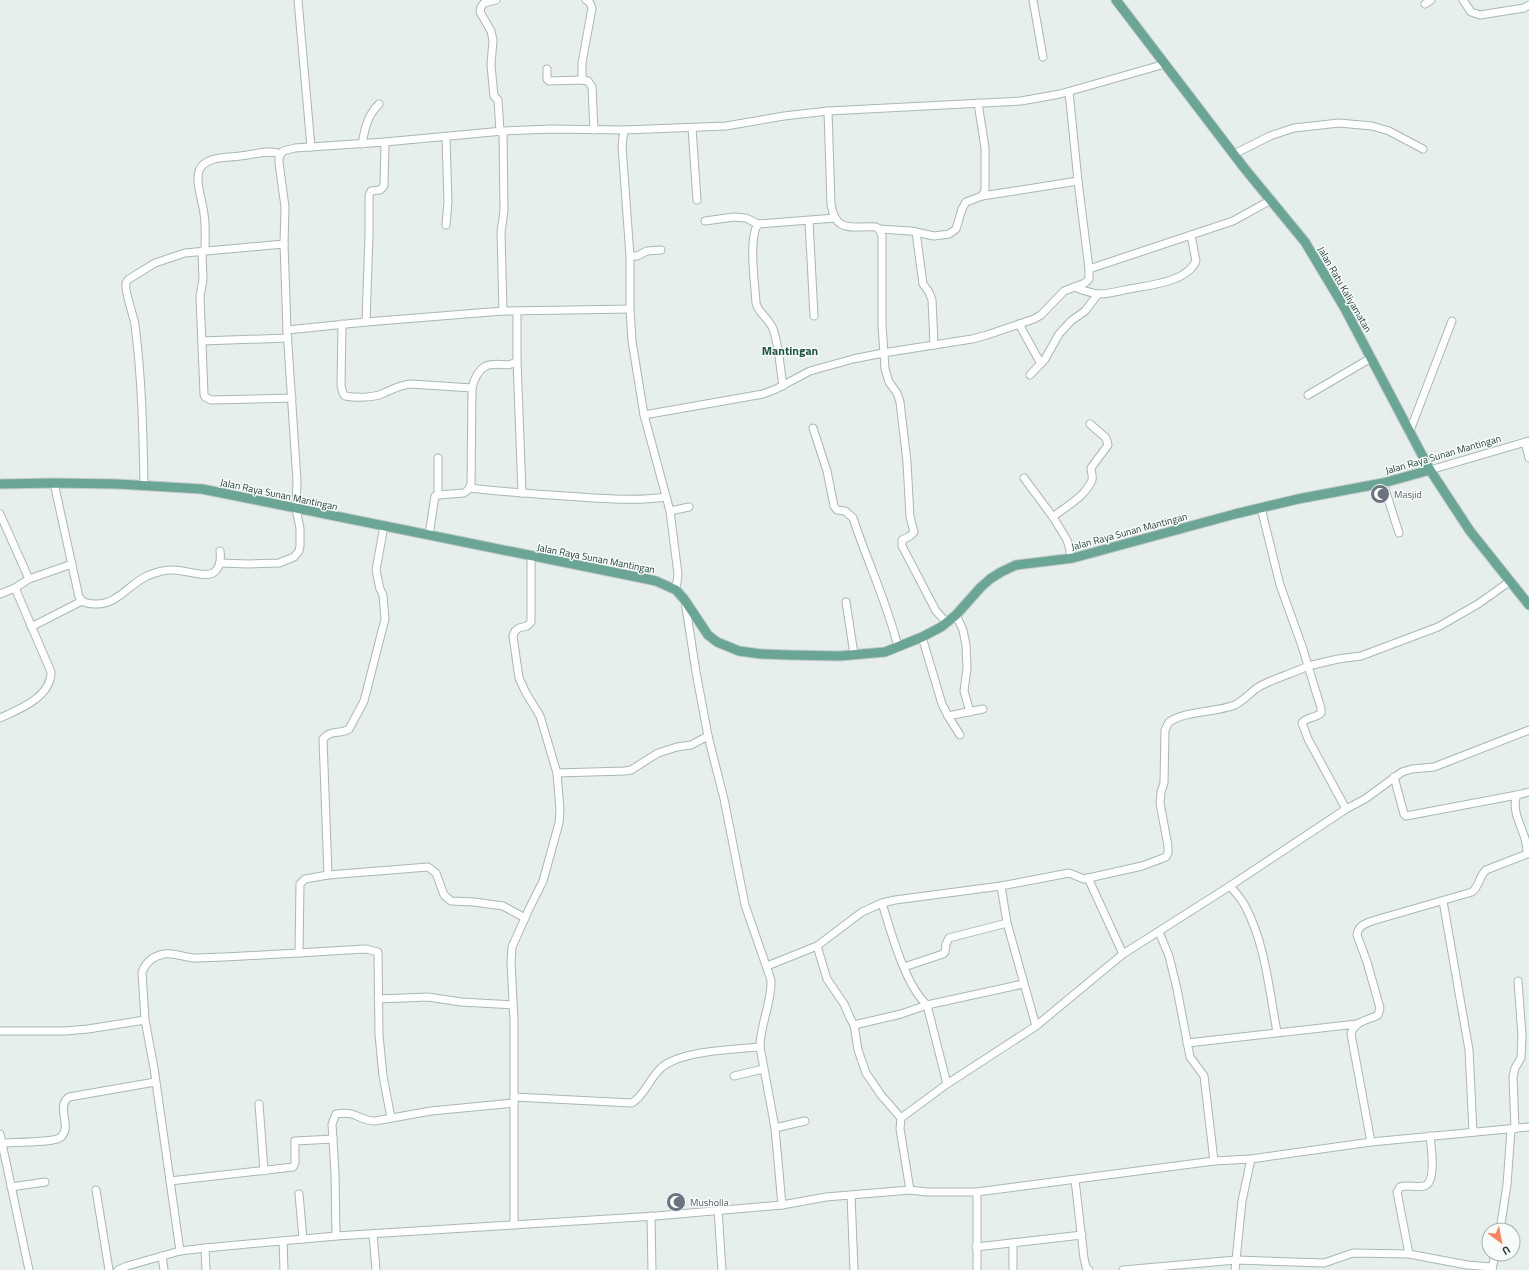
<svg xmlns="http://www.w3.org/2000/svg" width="1529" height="1270" viewBox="0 0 1529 1270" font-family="'Titillium Web',sans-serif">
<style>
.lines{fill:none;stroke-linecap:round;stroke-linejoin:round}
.minor-casing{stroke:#a8b8b2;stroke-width:9}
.major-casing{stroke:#c2cac8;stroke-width:11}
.minor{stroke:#fff;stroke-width:7}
.major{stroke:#6aa596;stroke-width:9}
.labels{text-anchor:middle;stroke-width:3;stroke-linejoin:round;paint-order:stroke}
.street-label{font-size:10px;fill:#24423a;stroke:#f7fbf9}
.worship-label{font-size:10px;fill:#5b616d;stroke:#f7fbf9;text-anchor:start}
.quarter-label{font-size:12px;font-weight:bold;fill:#1f5548;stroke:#f7fbf9}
</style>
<rect width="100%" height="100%" fill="#e6efeb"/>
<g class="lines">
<defs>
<g id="minor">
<polyline points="298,0 311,147"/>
<polyline points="496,0 484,3 481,7 480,12 491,31 493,40 491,65 494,96 498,100 500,132"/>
<polyline points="586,0 590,3 592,8 582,63 582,80 588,81 592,87 594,130"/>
<polyline points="1033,0 1043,57"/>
<polyline points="1463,0 1471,12 1480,15 1524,8 1529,5"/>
<polyline points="1425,4 1431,0"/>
<polyline points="547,69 547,79 549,81 582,80"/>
<path d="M 828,111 L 831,204 C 836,235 853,225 876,227 L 879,229 L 882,236 L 882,325 L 885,369 L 889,382 L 897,393 L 900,402 L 907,462 L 910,517 L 914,532 L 910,536 L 902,540 L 902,546 L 936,611 L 947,623"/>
<polyline points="692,128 697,200"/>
<polyline points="503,131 504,211 501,232 503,311"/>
<polyline points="446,137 448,202 446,225"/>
<path d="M 362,144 C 365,128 367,116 379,104"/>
<polyline points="1234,154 1270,136 1294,128 1339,123 1372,126 1389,131 1423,149"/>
<polyline points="982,196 1078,181"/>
<polyline points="705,221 734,217 746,218 758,224"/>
<polyline points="809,221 814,316"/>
<polyline points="879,229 911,231 934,236 949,234 956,229 962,209 966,202 982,196 985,190 985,148 978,103"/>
<polyline points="916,232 923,284 929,292 932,300 934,345"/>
<polyline points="202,251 203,280 200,296 204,394 205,397 211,400 292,398"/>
<path d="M 205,251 C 205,239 206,226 204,214 C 203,201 191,173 204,164 C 214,156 229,158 240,156 C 252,155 270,149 280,154"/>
<polyline points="630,256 637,256 647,251 661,250"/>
<polyline points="1089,269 1233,221 1271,200"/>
<path d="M 1074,287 C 1082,290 1090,293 1098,294 C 1109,294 1119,291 1129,289 C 1150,285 1187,282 1196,261 L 1191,235"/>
<polyline points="517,311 517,360 522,493"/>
<polyline points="366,322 369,235 369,196 371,191 380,190 384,186 385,142"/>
<path d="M 342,324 L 341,386 L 343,393 L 345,396 C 356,398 374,398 384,393 C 393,389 400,385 411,384 L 472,388"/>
<polyline points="1019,324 1041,364"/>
<polyline points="287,330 366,322 503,311 630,309"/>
<polyline points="202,341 288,338"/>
<polyline points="1030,375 1045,359 1059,334 1071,321 1085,311 1098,294"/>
<path d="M 783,386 C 780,368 779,345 773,329 C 769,318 758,313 756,303 C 755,284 748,238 758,224 L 835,218"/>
<polyline points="1308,395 1371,358"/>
<polyline points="644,415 763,394 776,389 810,371 853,359 883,353 972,339 987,335 1034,319 1041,315 1064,291 1085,283 1089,279 1089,269 1078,181 1069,92"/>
<path d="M 813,428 L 827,471 L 834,506 L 837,510 L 845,511 L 853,518 C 867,561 887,602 898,647"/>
<polyline points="1409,433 1452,321"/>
<polyline points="1525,442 1529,458"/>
<polyline points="1430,470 1529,441"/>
<polyline points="1024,478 1053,517 1067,540 1070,550 1070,559"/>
<path d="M 54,483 L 79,597 C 83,603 88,604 95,604 C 117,605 128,585 147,576 C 154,573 163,570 171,570 C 183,569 203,578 213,573 C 221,568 221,559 220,551"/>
<polyline points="1383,483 1399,533"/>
<path d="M 144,485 C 143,432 142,379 135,325 C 134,317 124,290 126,284 C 126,282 128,280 129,279 L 155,263 L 185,253 L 284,244"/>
<path d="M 469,488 C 506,492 543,495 580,497 C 608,499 638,501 666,497"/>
<polyline points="438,495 438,458"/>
<polyline points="1261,508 1280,585 1302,646 1308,666 1338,659 1361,656 1438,627 1478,604 1509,582"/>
<polyline points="670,511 689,507"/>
<polyline points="0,514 29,579"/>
<path d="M 1053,517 C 1065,507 1086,496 1092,480 C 1093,476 1091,472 1091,468 L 1108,445 L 1106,438 L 1090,424"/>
<path d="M 429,535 L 435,496 L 438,495 L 464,493 L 468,490 L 471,485 L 472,388 C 482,348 507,374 517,360"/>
<polyline points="531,556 531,622 527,626 519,628 515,631 513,636 519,678 526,693 540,716 557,773"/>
<polyline points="220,563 248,564 279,563 294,557 299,551 300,546 300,528 296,509 297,481 287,330 284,244 285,207 279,163 279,157 283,151 295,148 385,142 503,131 551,129 624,130"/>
<polyline points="676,590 678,574 670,511 644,415 632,341 630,309 630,256 622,146 624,130 726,126 784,116 828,111 1021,101 1060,94 1165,64"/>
<polyline points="0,594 15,588 29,579 72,564"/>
<path d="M 685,601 L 696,672 L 708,736 L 724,799 L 745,905 L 771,980 C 772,1003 760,1024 760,1047 L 775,1128 L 782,1205"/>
<polyline points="846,602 854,654"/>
<polyline points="956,615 963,630 966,645 967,668 964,691 970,712"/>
<polyline points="31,627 82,601"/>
<polyline points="922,637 942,704 948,716 983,709"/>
<polyline points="948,716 960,735"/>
<path d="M 0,718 C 20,709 51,697 51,672 L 15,588"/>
<polyline points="1394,777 1404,814 1406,816 1517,795"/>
<path d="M 328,875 L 323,739 C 331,729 340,735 349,729 L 364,701 L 385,619 L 383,595 L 380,589 L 376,570 L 384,526"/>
<polyline points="1088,878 1123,954"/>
<polyline points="1001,886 1007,923 1036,1026"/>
<path d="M 1230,886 C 1235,892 1240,897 1244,904 C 1265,942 1269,989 1277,1032"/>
<polyline points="1443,901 1469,1050 1473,1132"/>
<path d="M 882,903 C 891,932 905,985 927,1005 L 947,1084"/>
<polyline points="1159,932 1169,956 1177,989 1190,1057 1204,1076 1214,1161"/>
<polyline points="817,946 827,979 844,1004 850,1018 854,1025 858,1050 866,1073 881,1095 901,1118"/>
<polyline points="299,953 300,884 305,879 328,875 428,867 436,873 444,895 451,901 474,902 503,906 525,918"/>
<path d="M 767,966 L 817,946 L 862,912 L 882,903 L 895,900 L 1001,886 L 1069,873 L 1084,879 L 1142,866 L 1166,857 L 1168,853 L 1168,846 L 1160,803 L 1161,792 L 1164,783 L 1165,730 L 1169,722 C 1188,710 1214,713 1235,705 C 1243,701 1250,693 1257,688 C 1273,678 1292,674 1308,666 L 1321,708 L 1321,713 C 1316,718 1306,717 1302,723 L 1308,739 L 1346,809"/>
<polyline points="904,967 943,954 945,952 946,944 949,938 1007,923"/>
<polyline points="378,999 428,997 461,1002 513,1005"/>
<polyline points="854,1025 901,1014 927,1005 1023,984"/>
<polyline points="0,1031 65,1031 88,1029 145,1020"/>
<polyline points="1187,1043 1357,1024"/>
<polyline points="734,1076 763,1069"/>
<path d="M 514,1097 L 632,1103 C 645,1095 649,1079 661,1068 C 680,1051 734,1049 760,1047"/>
<polyline points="259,1104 264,1171"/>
<polyline points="775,1128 805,1121"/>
<polyline points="1515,1129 1513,1077 1515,1068 1521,1058 1522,1036 1518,981"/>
<polyline points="0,1134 29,1270"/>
<path d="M 1371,1142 L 1351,1034 C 1354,1021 1369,1020 1378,1015 L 1380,1008 L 1367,962 L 1357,935 C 1358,926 1364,924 1372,921 L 1472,892 C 1480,886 1479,876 1486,870 L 1527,854 C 1529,834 1509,814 1517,795 L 1529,792"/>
<path d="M 2,1143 C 12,1142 55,1143 61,1137 C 73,1126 55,1107 69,1097 L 155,1082"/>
<polyline points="1075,1180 1084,1258 1086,1267 1089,1270"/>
<polyline points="170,1181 293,1167 295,1163 295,1141 333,1139"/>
<polyline points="11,1187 45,1182"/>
<polyline points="96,1190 109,1270"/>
<polyline points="910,1190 900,1129 901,1118 947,1084 1036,1026 1123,954 1230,886 1346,809 1365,799 1402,772 1412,769 1434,767 1529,730"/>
<polyline points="299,1194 303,1239"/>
<polyline points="851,1195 854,1270"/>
<polyline points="718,1210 722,1270"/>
<polyline points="651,1216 652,1270"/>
<polyline points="514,1225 514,1021 511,962 512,947 529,909 543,881 559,823 560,810 557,773 625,771 631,770 658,753 677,747 691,745 708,736"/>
<polyline points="1500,1230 1507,1185 1511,1129"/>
<polyline points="373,1234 376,1270"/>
<path d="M 336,1236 L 335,1173 L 332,1124 L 336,1114 C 356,1110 359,1121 375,1121 L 431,1111 L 514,1103"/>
<polyline points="283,1241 284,1270"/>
<polyline points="1013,1243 1013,1270"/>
<polyline points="976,1247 1082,1235"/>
<polyline points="205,1248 206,1270"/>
<path d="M 180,1251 L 154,1068 L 145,1020 L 142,972 C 146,962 153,956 164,954 C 175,952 187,959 198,958 C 254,956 310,952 366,949 L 378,952 L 379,1035 L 383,1076 L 391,1118"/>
<polyline points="1409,1254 1467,1265 1492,1267"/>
<polyline points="162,1256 164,1270"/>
<polyline points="118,1270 127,1266 180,1251 205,1248 336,1236 656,1216 782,1205 826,1197 910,1190 927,1192 977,1192 1214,1161 1251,1159 1371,1142 1529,1127"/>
<polyline points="977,1270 977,1192"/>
<path d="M 1123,1270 L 1236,1260 L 1324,1263 L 1353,1253 L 1409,1254 L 1397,1192 L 1400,1187 C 1408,1184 1416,1188 1424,1186 C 1437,1183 1431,1146 1430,1136"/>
<polyline points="1235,1270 1242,1201 1251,1159"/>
<polyline points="1492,1270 1495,1254"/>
</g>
<g id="major">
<polyline points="1116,0 1245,169 1305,242 1344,307 1430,470 1470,531 1529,605"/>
<polyline points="0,484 54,483 117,484 202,489 647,579 656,581 676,590 684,599 708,635 717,642 739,651 761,654 789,655 839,656 885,652 922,637 941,627 956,615 981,587 990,579 1001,572 1016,565 1073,558 1235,514 1298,499 1383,483 1430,470"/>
</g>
</defs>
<use href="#minor" class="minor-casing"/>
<use href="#major" class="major-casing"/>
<use href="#minor" class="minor"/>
<use href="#major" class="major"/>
</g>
<defs>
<symbol id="mosque-disc" viewBox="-11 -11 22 22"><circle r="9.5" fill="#6b7280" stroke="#f7fbf9"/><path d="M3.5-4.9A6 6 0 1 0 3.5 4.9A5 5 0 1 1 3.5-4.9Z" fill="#fff"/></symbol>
</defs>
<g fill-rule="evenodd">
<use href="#mosque-disc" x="1369" y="483" width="22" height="22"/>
<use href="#mosque-disc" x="665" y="1191" width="22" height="22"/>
</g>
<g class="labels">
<g class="street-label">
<text transform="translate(1345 289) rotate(60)" y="4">Jalan Ratu Kaliyamatan</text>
<text transform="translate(1443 454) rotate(-16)" y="4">Jalan Raya Sunan Mantingan</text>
<text transform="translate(279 494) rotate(12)" y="4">Jalan Raya Sunan Mantingan</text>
<text transform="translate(1129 531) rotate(-15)" y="4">Jalan Raya Sunan Mantingan</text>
<text transform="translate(596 558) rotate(11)" y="4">Jalan Raya Sunan Mantingan</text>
</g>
<g class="worship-label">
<text x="1394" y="498">Masjid</text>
<text x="690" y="1206">Musholla</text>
</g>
<g class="quarter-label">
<text x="790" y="355">Mantingan</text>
</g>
</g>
<g transform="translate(1501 1242) rotate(148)"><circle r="19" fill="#f7fbf9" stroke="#a3b1ad"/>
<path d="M0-3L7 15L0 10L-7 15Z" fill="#f4845f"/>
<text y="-6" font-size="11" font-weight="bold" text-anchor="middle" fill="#24423a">U</text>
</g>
</svg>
